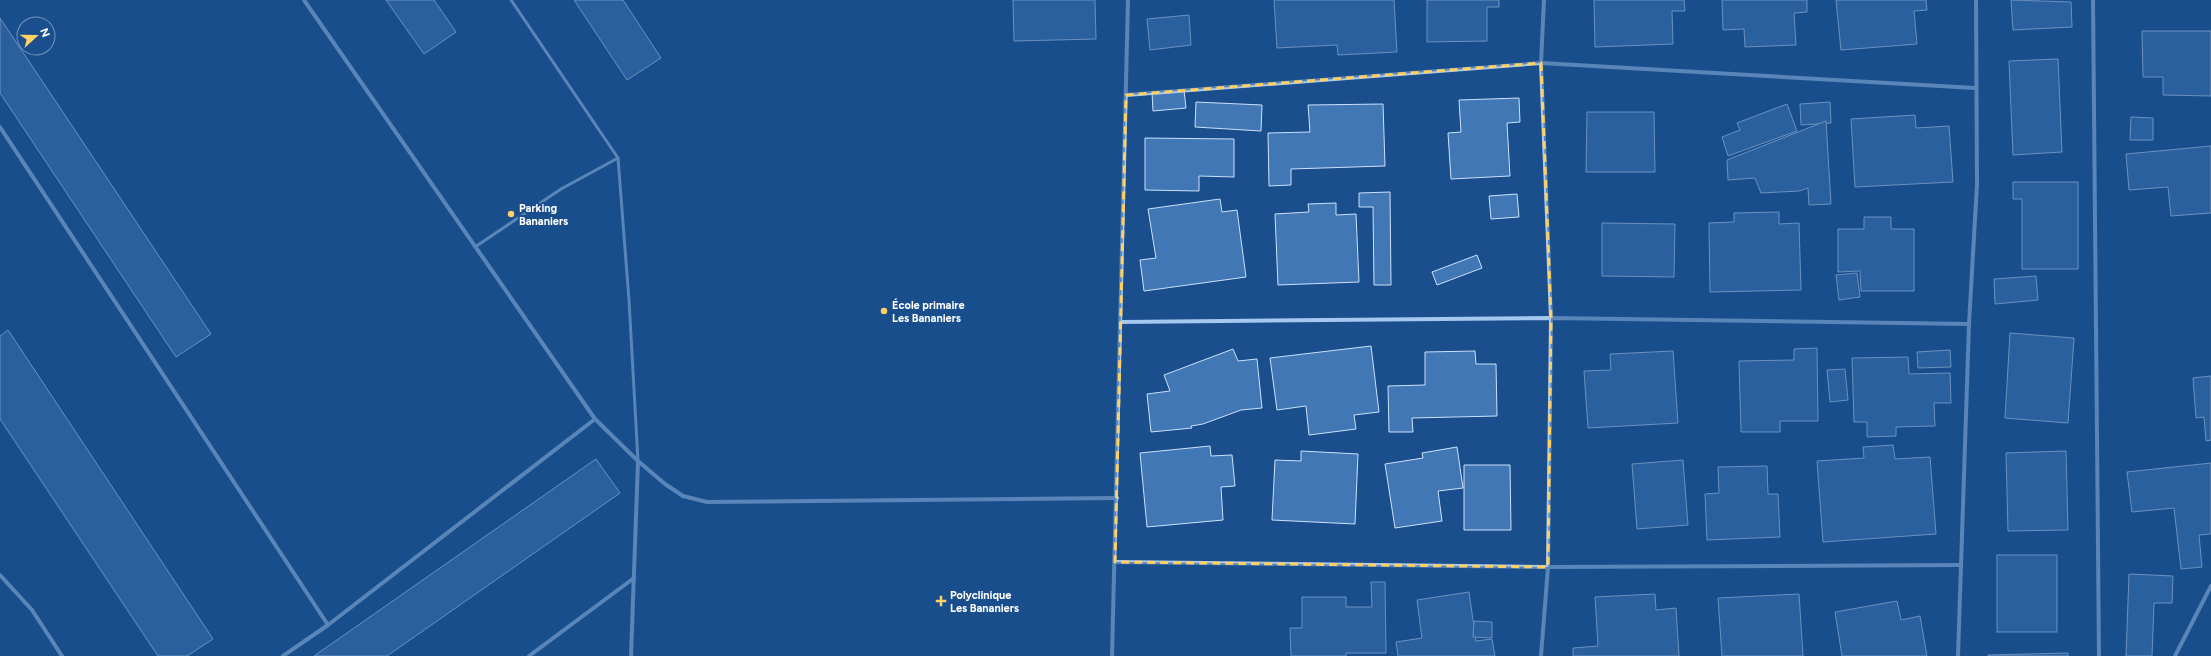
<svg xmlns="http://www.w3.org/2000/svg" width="2211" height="656" viewBox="0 0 2211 656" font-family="Figtree,sans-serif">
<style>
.building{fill:#4277b5;stroke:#cce1fa}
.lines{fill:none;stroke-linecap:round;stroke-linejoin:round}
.service{stroke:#a6c7ee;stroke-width:3}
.minor{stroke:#a6c7ee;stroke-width:4}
.marked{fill:none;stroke:#ffd063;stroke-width:3;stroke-dasharray:8 5;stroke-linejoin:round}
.poi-dot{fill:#ffd063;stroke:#1a4e8d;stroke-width:1.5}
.labels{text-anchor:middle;stroke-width:4;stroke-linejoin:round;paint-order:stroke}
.poi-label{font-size:11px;font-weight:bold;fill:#fff;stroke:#1a4e8d;text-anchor:start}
</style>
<rect width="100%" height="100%" fill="#1a4e8d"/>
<g class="building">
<polygon points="386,0 434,0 456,32 424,54"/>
<polygon points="574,0 623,0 661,58 627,80"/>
<polygon points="1013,0 1095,0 1096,39 1014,41"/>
<polygon points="1274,0 1394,0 1397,52 1338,55 1337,45 1277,48"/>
<polygon points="1427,0 1499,0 1499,7 1487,7 1487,41 1427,42"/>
<polygon points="1594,0 1684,0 1685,11 1672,11 1673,44 1595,47"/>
<polygon points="1722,0 1807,0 1807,12 1794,13 1796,45 1745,47 1744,29 1723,30"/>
<polygon points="1836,0 1926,0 1927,10 1914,11 1917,44 1841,50"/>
<polygon points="2011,0 2071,2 2072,27 2013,30"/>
<polygon points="1189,15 1191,45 1150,50 1147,19"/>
<polygon points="0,18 211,334 176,357 0,93"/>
<polygon points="2142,31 2211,31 2211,96 2163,95 2163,77 2143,77"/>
<polygon points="2058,59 2062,152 2013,155 2009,61"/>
<polygon points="1184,90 1186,108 1153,111 1152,92"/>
<polygon points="1519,98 1520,122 1507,123 1510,176 1451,179 1448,133 1461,132 1459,100"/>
<polygon points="1196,102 1262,105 1261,131 1195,127"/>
<polygon points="1830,102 1831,123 1801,125 1800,104"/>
<polygon points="1383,104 1385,166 1291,169 1291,185 1269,186 1268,133 1310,132 1308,105"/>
<polygon points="1787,104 1797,131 1728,156 1722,137 1740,130 1737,123"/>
<polygon points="1587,112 1654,112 1655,172 1586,172"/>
<polygon points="1915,115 1916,128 1949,126 1953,182 1855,187 1851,119"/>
<polygon points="2131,117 2153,118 2153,140 2130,140"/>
<polygon points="1826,121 1831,204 1809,205 1808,188 1799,191 1761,193 1755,178 1728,180 1727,160"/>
<polygon points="1145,138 1234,139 1234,177 1199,176 1199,191 1145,190"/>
<polygon points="2211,146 2211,213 2171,216 2168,187 2129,190 2126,154"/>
<polygon points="2013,182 2078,182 2078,269 2022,269 2022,199 2013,199"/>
<polygon points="1390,192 1391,285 1374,285 1373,207 1359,207 1359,193"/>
<polygon points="1517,194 1519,217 1491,219 1489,196"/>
<polygon points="1220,199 1222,212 1237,210 1246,277 1144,291 1140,260 1156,258 1148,209"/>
<polygon points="1336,203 1336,215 1356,214 1359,282 1278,285 1275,214 1309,212 1308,204"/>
<polygon points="1779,212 1779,224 1799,223 1801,290 1710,292 1709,223 1734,222 1734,213"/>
<polygon points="1864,217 1891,217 1891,229 1914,229 1914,291 1861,291 1860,271 1838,272 1838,229 1864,229"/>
<polygon points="1602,223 1675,224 1674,277 1602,276"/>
<polygon points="1477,255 1482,268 1437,285 1432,272"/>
<polygon points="1857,273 1860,297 1839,300 1836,275"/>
<polygon points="2036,276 2038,300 1995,304 1994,279"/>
<polygon points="8,330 213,639 187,656 158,656 0,419 0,336"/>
<polygon points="2010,333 2074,338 2068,423 2005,418"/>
<polygon points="1371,346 1379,412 1354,415 1356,429 1309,435 1306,406 1277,410 1270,358"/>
<polygon points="1817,348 1818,421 1780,421 1780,432 1741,432 1739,361 1794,360 1794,349"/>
<polygon points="1233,349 1238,361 1257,359 1262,408 1241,410 1203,424 1191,426 1192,428 1151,432 1147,394 1170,391 1164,375"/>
<polygon points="1950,350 1951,367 1918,368 1917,352"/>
<polygon points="1475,351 1476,364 1496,364 1497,416 1412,418 1413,432 1389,432 1388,386 1425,385 1425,352"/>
<polygon points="1673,351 1678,423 1588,428 1584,371 1611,370 1610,354"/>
<polygon points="1908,357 1909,374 1950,373 1951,403 1934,403 1935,426 1896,427 1896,436 1867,437 1867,422 1854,422 1852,358"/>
<polygon points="1845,369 1848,400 1830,402 1827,370"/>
<polygon points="2211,376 2211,440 2206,441 2204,417 2196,418 2193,378"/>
<polygon points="1893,445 1895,459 1930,457 1936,534 1823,542 1817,461 1864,458 1863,447"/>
<polygon points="1210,446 1211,456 1232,455 1235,486 1221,487 1223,520 1147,527 1140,453"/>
<polygon points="1457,447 1463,488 1438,491 1442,521 1395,528 1385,464 1423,458 1422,453"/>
<polygon points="1301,451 1358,454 1355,524 1272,520 1275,460 1301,461"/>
<polygon points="2066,451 2068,530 2008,531 2006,453"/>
<polygon points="596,459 620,493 387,656 314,656"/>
<polygon points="1683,460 1688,525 1637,529 1632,464"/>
<polygon points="2211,463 2211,534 2199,535 2202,567 2181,569 2174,508 2132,512 2127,472"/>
<polygon points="1464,465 1510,465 1511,530 1464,530"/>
<polygon points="1767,466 1768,494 1778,494 1780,537 1707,540 1705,494 1719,493 1718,467"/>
<rect x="1997" y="555" width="60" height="77"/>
<polygon points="2129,574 2173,576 2172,603 2154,603 2152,656 2126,656"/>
<polygon points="1371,582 1385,582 1386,653 1346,653 1346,656 1291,656 1290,628 1302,628 1302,597 1346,597 1346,607 1372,607"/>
<polygon points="1469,592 1476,641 1492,639 1495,656 1398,656 1396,642 1422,638 1417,600"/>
<polygon points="1655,594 1656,610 1676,608 1679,656 1573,656 1573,648 1598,646 1595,597"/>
<polygon points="1799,594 1803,656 1722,656 1718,598"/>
<polygon points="1897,601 1901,620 1920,616 1927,656 1842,656 1835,612"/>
<polygon points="1474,621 1492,622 1492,638 1473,637"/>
<polygon points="2068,653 2068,656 1988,656 1988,655"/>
</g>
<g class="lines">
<g class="service">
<polyline points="618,158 629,300 638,461"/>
<polyline points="475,247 561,189 618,158 511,0"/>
</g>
<g class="minor">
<polyline points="304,0 595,419 638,461 665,484 683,496 707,502 1117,498"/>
<polyline points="2093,0 2099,656"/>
<polyline points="1126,95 1541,63 1975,88"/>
<polyline points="0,127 328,625"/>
<polyline points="1121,322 1551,318 1969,324"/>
<polyline points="1115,562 1548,567 1961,565"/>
<polyline points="0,575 32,610 62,656"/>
<polyline points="283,656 328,625 595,419"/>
<polyline points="529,656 634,578"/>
<polyline points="631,656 638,461"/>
<polyline points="1112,656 1128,0"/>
<polyline points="1541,656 1548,567 1551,318 1541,63 1544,0"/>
<polyline points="1958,656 1969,324 1977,184 1976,0"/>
<polyline points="2175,656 2211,586"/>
</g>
</g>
<path d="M0 0H2211V656H0ZM 1541,63 L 1551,318 L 1548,567 L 1115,562 L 1126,95 Z" fill="#1a4e8d" fill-opacity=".55" fill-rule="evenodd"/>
<path class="marked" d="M 1541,63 L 1551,318 L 1548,567 L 1115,562 L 1126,95 Z"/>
<g class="poi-dot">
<circle cx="511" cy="214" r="4"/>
<circle cx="884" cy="311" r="4"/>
<path d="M939 595h4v4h4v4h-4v4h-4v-4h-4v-4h4z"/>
</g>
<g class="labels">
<g class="poi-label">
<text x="519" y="212">Parking<tspan x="519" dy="13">Bananiers</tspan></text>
<text x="892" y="309">École primaire<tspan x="892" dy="13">Les Bananiers</tspan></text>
<text x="950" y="599">Polyclinique<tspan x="950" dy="13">Les Bananiers</tspan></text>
</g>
</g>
<g transform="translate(36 36) rotate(69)"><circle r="19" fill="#1a4e8d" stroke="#7695bb"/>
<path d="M0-3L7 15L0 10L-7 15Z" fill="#ffd063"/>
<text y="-6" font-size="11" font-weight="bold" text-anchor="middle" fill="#ffffff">N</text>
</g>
</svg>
